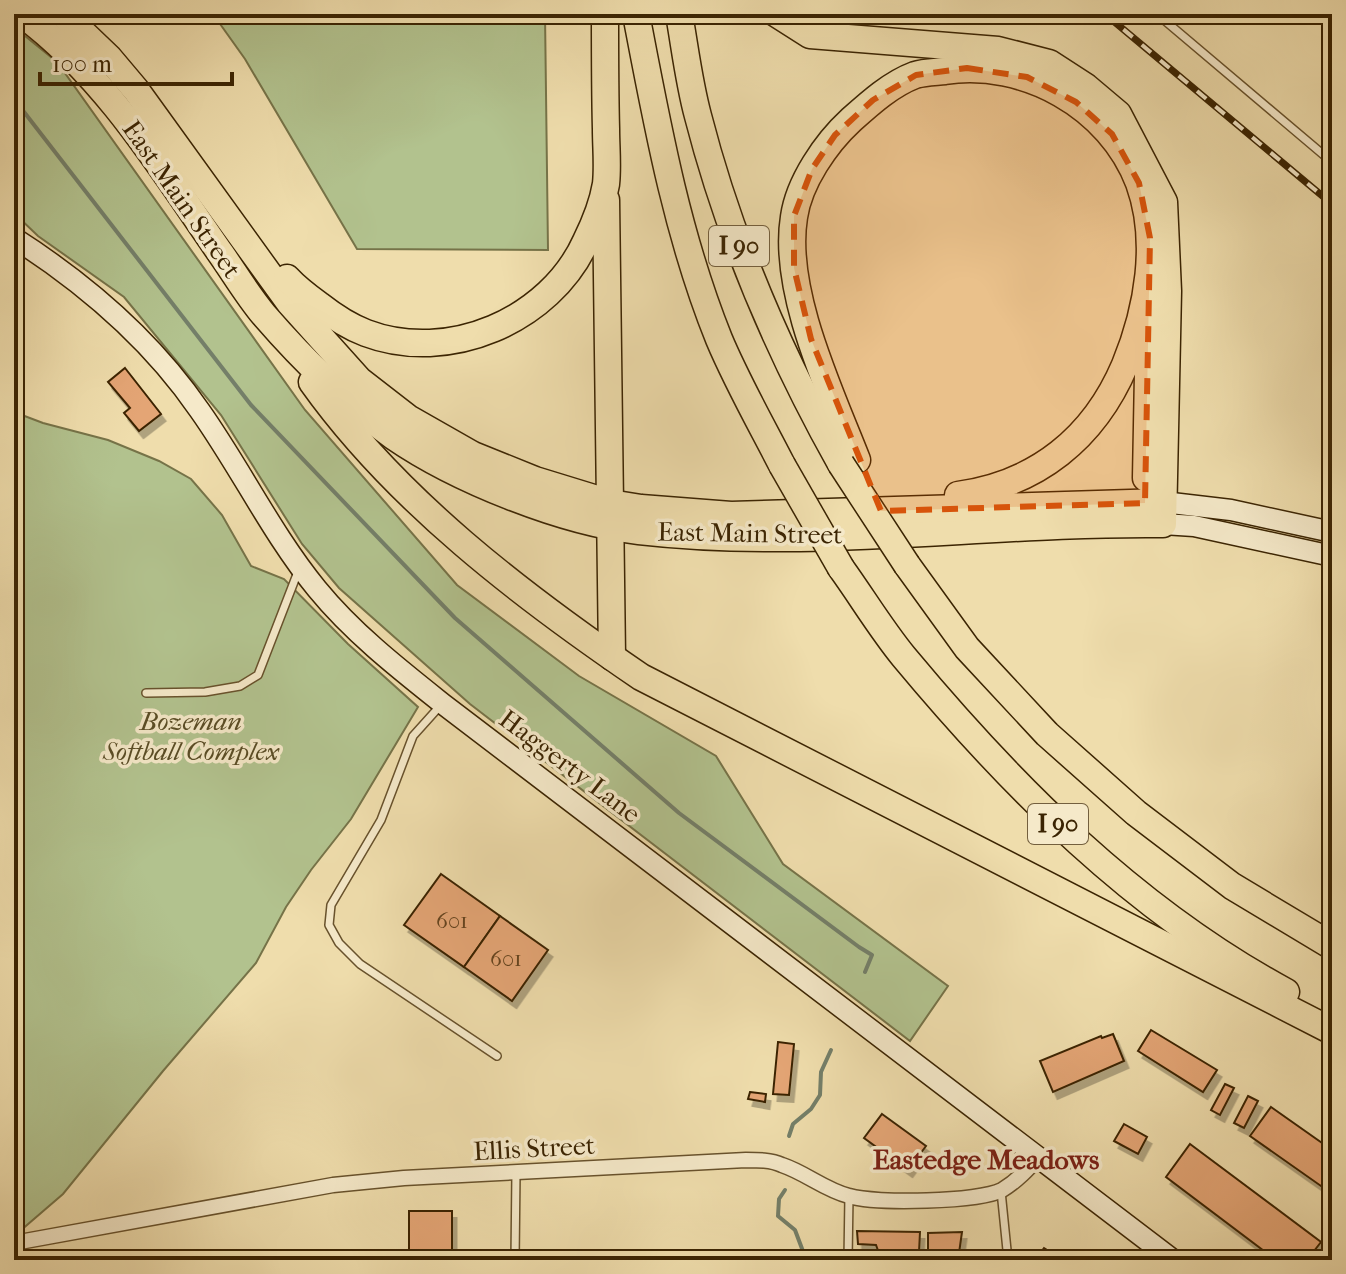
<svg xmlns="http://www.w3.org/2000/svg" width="1346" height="1274" viewBox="0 0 1346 1274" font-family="'IM FELL French Canon',serif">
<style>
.green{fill:#b2c28e;stroke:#767348;stroke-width:2}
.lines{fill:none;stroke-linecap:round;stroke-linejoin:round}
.stream{stroke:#747f69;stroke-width:4}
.building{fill:#e4a575;stroke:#3b2402;stroke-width:2;filter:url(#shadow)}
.lane-casing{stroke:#68522c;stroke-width:10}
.street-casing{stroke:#68522c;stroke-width:17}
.secondary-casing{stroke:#3b2402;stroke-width:23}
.highway-casing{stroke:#3b2402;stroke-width:29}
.lane{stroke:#f5e9c9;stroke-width:7}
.street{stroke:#f5e9c9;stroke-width:14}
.secondary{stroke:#f5e9c9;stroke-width:20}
.highway{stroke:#efddac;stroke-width:26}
.rail-casing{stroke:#3b2402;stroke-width:7}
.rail{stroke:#f5e9c9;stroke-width:4;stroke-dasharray:12;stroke-linecap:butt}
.highway-bridge-casing{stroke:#3b2402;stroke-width:29;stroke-linecap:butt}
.highway-bridge{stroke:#efddac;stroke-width:26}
.marked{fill:#d7540b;fill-opacity:0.2;stroke:#d7540b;stroke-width:6;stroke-dasharray:16 10;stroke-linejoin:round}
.labels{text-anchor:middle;stroke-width:7;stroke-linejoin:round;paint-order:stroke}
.number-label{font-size:22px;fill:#65441f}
.shield{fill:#f5e9c9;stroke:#735f3e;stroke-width:2}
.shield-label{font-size:24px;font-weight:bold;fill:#3b2402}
.street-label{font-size:26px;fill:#3b2402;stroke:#f5e9c9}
.park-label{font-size:26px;font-style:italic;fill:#594c25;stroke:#f5e9c9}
.neighbourhood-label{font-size:28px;font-weight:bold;fill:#7a1f14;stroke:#f5e9c9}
</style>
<defs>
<filter id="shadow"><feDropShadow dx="4.5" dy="7" stdDeviation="0" flood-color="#0004"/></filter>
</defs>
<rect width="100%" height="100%" fill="#efddac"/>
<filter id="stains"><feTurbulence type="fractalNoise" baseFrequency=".0025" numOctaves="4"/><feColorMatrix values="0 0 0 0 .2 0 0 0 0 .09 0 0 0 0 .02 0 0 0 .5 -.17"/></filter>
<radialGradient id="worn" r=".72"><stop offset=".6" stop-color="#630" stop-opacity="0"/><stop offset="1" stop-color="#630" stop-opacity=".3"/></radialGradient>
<g class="green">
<polygon points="213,14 545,14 548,250 357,249 245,59"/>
<polygon points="14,27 57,62 305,410 457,585 579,676 716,756 783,864 948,986 910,1041 470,704 339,588 302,544 221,415 124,297 38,236 14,213"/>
<polygon points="14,412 43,423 108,440 159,461 191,479 222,515 251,566 284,579 348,644 418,707 351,819 311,870 286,907 256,963 163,1071 63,1194 20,1231 14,1232"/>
</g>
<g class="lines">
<g class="stream">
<polyline points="14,99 251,405 455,618 679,813 859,947 872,955 865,972"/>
<polyline points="789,1136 793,1124 811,1109 820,1095 821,1072 831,1050"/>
<polyline points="785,1190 779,1199 778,1216 795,1230 804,1254 802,1260"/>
</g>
</g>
<g class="building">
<polygon points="125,368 161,414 139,431 124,413 130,408 108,382"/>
<polygon points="441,874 500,916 464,967 404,925"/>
<polygon points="500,916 548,950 512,1001 464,967"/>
<polygon points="1151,1030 1217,1070 1203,1092 1138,1051"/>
<polygon points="1113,1034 1124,1061 1053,1092 1040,1061 1101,1036 1102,1038"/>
<polygon points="778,1042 794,1044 789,1095 773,1094"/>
<polygon points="1225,1084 1234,1088 1220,1115 1211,1110"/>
<polygon points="750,1092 766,1094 765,1102 748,1099"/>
<polygon points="1248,1096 1258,1101 1244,1128 1234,1123"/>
<polygon points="1271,1107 1332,1150 1332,1172 1321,1186 1250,1136"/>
<polygon points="882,1114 926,1146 908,1170 864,1138"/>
<polygon points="1124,1124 1147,1137 1138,1154 1114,1141"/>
<polygon points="1190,1144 1321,1242 1307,1260 1276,1260 1166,1177"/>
<rect x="409" y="1211" width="43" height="49"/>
<polygon points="857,1231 920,1232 919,1252 911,1252 910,1256 880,1256 876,1245 858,1244"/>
<polygon points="962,1232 959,1253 968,1254 968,1260 928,1260 928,1233"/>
<polygon points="1044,1248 1063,1260 1035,1260"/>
</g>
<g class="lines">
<defs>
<g id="lane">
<polyline points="1157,14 1332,162"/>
<polyline points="146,693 205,692 240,686 258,675 299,569"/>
<polyline points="440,706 413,736 381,820 331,905 329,925 339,943 360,964 497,1056"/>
<polyline points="1001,1191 1008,1260"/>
<polyline points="515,1260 516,1172"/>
<polyline points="848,1260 849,1196"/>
</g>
<path id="street" d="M 14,1243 L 333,1185 L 404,1178 L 746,1160 C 758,1160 771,1160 782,1165 C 806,1173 825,1190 849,1196 C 876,1204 979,1202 1002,1190 C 1017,1181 1028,1169 1039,1157"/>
<g id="secondary">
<path d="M 14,238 C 86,284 152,341 200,411 C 241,469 272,534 317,589 C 353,633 399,669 443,704 L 1173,1260"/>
<polyline points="1163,502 1231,510 1332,532"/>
<polyline points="1163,524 1194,526 1332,556"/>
</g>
<g id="highway">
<path d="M 22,14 C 106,76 162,169 221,254 C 235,274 248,296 264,315 C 302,359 346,402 393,436 C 457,480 562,522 639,531 C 813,551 989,522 1163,524 L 1168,291 L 1164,202 L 1118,114 L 1086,87 L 1049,63 L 998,50 L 810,35 L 777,14"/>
<polyline points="63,14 109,58 136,90 289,302 359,380 408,418 473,455 535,480 610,503 641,508 731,515 1163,502"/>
<path d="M 636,14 C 657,124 677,235 719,339 C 737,382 761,424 782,465"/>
<path d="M 679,14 C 685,48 689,83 698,116 C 729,237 780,355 841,464"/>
<polyline points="606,200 612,657"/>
<path d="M 287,278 C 297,289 308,297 319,305 C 333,316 350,327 366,333 C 448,364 550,321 586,241 C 594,225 603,202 606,184 C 608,166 606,147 606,129 C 605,91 605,52 605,14"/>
<path d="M 312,382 C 396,500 522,596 641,677 L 1332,1031"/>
<path d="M 857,460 C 830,391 782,291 794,217 C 799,182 826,143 851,120 C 870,103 891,84 915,75 C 924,72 936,72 945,71 C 1024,59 1110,106 1139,183 C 1160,241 1148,309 1125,365 C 1094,438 1037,484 958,495"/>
<polyline points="1146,478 1149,321"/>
<polyline points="907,565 967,648 1047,734 1136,813 1232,886 1332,946"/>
<path d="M 841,568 C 862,597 881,629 904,657 C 1013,788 1135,910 1286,992"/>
</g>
</defs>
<use href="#lane" class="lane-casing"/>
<use href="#street" class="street-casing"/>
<use href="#secondary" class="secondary-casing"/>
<use href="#highway" class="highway-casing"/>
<use href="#lane" class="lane"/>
<use href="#street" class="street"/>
<use href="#secondary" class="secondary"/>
<use href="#highway" class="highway"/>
<defs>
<polyline id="rail" points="1105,14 1332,204"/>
</defs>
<use href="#rail" class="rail-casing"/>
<use href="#rail" class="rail"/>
<defs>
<g id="highway-bridge">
<polyline points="841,464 907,565"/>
<polyline points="782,465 841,568"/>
</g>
</defs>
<use href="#highway-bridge" class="highway-bridge-casing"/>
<use href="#highway-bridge" class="highway-bridge"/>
</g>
<path class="marked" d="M 967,68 L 1027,77 L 1076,102 L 1112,134 L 1139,183 L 1150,238 L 1145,503 L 881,511 L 811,339 L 794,268 L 794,216 L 812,169 L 835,135 L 873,100 L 916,75 Z"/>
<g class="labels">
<g class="number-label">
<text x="452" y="928">601</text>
<text x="506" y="966">601</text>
</g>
<g class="shield">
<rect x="709" y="226" width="60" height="40" rx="6"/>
<rect x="1028" y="804" width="60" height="40" rx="6"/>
</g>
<g class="shield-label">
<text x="739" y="254">I 90</text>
<text x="1058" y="832">I 90</text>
</g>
<g class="street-label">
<text transform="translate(182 199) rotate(55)" y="9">East Main Street</text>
<text transform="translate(750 533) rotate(1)" y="9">East Main Street</text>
<text transform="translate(570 766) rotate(37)" y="9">Haggerty Lane</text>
<text transform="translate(534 1148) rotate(-3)" y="9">Ellis Street</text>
</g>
<g class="park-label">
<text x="191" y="730">Bozeman<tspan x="191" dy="30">Softball Complex</tspan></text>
</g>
<g class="neighbourhood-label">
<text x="986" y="1169">Eastedge Meadows</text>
</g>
</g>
<rect width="1346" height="1274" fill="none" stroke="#efddac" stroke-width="48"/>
<rect x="16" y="16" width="1314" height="1242" fill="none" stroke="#3b2402" stroke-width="4"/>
<rect x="24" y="24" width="1298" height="1226" fill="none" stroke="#3b2402" stroke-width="2"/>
<path d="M40 72v12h192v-12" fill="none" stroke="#3b2402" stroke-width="4"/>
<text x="52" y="72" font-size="24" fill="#3b2402" stroke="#f5e9c9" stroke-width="6" paint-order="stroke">100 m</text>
<rect width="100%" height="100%" filter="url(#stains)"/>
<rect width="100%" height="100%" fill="url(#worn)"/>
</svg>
